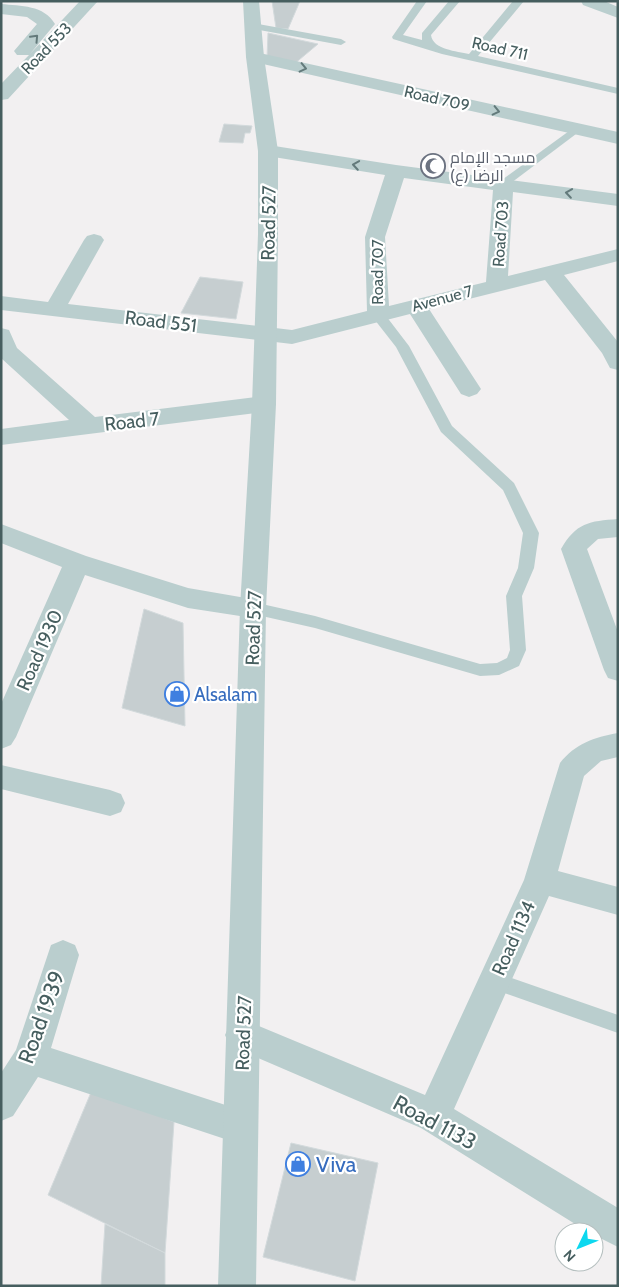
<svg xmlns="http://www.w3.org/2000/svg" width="619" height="1287" viewBox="0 0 619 1287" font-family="Cabin,Cairo,sans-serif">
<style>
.building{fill:#c6ced0;stroke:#d3dadc}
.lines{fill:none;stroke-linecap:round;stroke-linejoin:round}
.service{fill:#bacece;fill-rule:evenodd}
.minor{fill:#bacece;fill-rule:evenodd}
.tertiary{fill:#bacece;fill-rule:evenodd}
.oneway{stroke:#637a7b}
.labels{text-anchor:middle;stroke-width:4.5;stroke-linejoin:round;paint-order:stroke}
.far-street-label{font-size:16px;fill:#465e5f;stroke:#fff}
.far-worship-label{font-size:16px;fill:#5b616d;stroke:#fff;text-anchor:start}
.street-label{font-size:19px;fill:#465e5f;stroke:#fff}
.shop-label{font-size:19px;fill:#366cbe;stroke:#fff;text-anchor:start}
.near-street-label{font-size:22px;fill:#465e5f;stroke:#fff}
.near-shop-label{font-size:22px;fill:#366cbe;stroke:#fff;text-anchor:start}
</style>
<rect width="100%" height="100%" fill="#f2f0f1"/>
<g class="building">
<polygon points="272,1 300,1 288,29 276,28"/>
<polygon points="268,33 318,44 293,65 267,58"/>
<polygon points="224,124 252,126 250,133 245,133 243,143 219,142"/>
<polygon points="200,277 243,282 236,319 181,313"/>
<polygon points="144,609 183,623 185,726 122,708"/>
<polygon points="92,1090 174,1122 165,1253 48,1195"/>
<polygon points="291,1143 378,1163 355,1281 263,1257"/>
<polygon points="105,1224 165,1253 165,1286 101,1286"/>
</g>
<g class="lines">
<g class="service">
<path d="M 417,1 L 427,1 L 403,35 L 422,40 L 422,33 L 449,1 L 460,1 L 431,35 C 433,50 457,51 469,54 L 513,1 L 524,1 L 478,56 L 618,88 L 618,94 L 442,54 L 393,39 L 392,37 Z"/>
<polygon points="253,23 341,39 346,42 341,45 249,28 249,24"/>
<polygon points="576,126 580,127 580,131 507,186 499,186 499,182"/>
<polygon points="378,311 383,312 409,346 452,426 514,483 539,533 534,568 522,596 526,650 519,666 499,675 480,676 315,628 253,614 247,612 245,608 247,604 253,602 315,616 480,664 497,663 507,658 510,650 506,596 518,568 523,533 503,490 441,432 396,347 371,315"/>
<polygon points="494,972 618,1015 618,1033 487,987 484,981 487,975"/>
</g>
<g class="minor">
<path d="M 80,1 L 98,1 L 8,99 L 1,100 L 1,84 L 29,55 L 17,55 L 14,51 L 37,24 L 27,17 L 1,14 L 1,4 C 21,6 44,5 55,24 L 30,54 Z"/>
<polygon points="581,1 604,1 618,7 618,18 583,5"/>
<polygon points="255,52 618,132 618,144 249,61 246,57 249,53"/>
<path d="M 268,145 L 396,165 L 618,194 L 618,206 L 513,192 L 508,276 L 618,249 L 618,261 L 564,275 L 618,342 L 618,370 L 610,368 L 602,353 L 545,280 L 429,309 L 481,389 L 477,394 L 469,397 L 461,394 L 410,314 L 292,344 L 1,310 L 1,296 L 48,302 L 84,240 L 87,236 L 94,234 L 101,236 L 104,240 L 68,304 L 292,330 L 367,311 L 365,237 L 385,175 L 261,155 L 258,151 L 261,147 ZM 404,178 L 493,190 L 486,282 L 389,306 L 385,237 Z"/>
<polygon points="1,328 9,330 17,348 95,417 264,396 272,399 276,404 272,409 264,412 1,445 1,429 69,420 1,358"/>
<path d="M 618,519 L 618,537 L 598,539 L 587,549 L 618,632 L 618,681 L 608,678 L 604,670 L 561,549 C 576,523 589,521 618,519 Z"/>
<polygon points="1,524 86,556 188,588 263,601 266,608 263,615 253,618 188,608 85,575 16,737 11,745 1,749 1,704 62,567 1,543"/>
<path d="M 618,733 L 618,757 L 601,761 L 584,776 L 558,871 L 618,887 L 618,915 L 549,896 L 454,1109 L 618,1208 L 618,1247 L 594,1235 L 594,1232 L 588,1232 L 421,1128 L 230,1046 L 225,1035 L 230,1024 L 242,1019 L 425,1095 L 524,880 L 560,763 C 575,744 594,737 618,733 Z"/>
<polygon points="1,765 110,790 121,794 125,803 121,812 110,816 1,789"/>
<polygon points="63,940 75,945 79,955 51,1048 253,1114 258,1126 253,1138 240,1144 38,1077 13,1116 1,1121 1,1073 16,1050 51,945"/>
</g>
<polygon class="tertiary" points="243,1 259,1 264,57 278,151 278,234 276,404 266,608 256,1286 218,1286 240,608 252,404 258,234 258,151 246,57"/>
</g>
<defs><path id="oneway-chevron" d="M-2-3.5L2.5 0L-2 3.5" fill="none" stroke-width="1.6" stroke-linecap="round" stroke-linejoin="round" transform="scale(1.25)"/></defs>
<g class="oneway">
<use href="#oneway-chevron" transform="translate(35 38) rotate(-47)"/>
<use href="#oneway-chevron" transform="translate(303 68) rotate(13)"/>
<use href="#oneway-chevron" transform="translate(496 111) rotate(13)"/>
<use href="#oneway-chevron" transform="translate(356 165) rotate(-171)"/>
<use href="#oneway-chevron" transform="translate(569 193) rotate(-172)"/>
</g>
<defs>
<symbol id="mosque-ring" viewBox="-11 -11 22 22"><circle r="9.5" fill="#fff" stroke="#6b7280" stroke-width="1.5"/><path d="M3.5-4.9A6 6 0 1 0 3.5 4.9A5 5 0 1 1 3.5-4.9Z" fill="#6b7280"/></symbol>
<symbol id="shop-ring" viewBox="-11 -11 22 22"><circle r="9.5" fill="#fff" stroke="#3f7fe0" stroke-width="1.5"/><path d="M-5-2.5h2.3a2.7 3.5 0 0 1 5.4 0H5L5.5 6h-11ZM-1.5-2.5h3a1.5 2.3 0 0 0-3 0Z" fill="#3f7fe0"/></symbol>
</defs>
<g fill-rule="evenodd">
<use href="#mosque-ring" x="419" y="152" width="28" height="28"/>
<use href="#shop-ring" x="163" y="680" width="28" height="28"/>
<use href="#shop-ring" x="284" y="1150" width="28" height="28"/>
</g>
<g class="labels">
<g class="far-street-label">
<text transform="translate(46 48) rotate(-46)" y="6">Road 553</text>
<text transform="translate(500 48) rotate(13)" y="6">Road 711</text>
<text transform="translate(437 98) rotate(13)" y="6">Road 709</text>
<text transform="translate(500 234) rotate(-86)" y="6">Road 703</text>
<text transform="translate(377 272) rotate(-90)" y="6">Road 707</text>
<text transform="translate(442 298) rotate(-15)" y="6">Avenue 7</text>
</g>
<g class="far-worship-label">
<text x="450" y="163">مسجد الإمام<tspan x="450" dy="18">الرضا (ع)</tspan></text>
</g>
<g class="street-label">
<text transform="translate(268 223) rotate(-89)" y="7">Road 527</text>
<text transform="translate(161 321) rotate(7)" y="7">Road 551</text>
<text transform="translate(132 421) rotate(-6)" y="7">Road 7</text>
<text transform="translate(253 628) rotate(-88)" y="7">Road 527</text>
<text transform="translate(39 650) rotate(-66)" y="7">Road 1930</text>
<text transform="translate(513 938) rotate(-66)" y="7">Road 1134</text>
<text transform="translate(243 1033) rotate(-88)" y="7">Road 527</text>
</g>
<g class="shop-label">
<text x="194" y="701">Alsalam</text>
</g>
<g class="near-street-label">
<text transform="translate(41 1017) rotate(-70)" y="8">Road 1939</text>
<text transform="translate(435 1122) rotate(28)" y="8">Road 1133</text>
</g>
<g class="near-shop-label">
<text x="316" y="1172">Viva</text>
</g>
</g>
<rect width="619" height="1287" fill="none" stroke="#465e5f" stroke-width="5"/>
<g transform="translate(579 1247) rotate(227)"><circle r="24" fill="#ffffff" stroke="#b5bfbf"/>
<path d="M0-4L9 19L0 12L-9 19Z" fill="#0dd8ef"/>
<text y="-8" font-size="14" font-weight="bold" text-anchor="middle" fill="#465e5f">N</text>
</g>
</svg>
